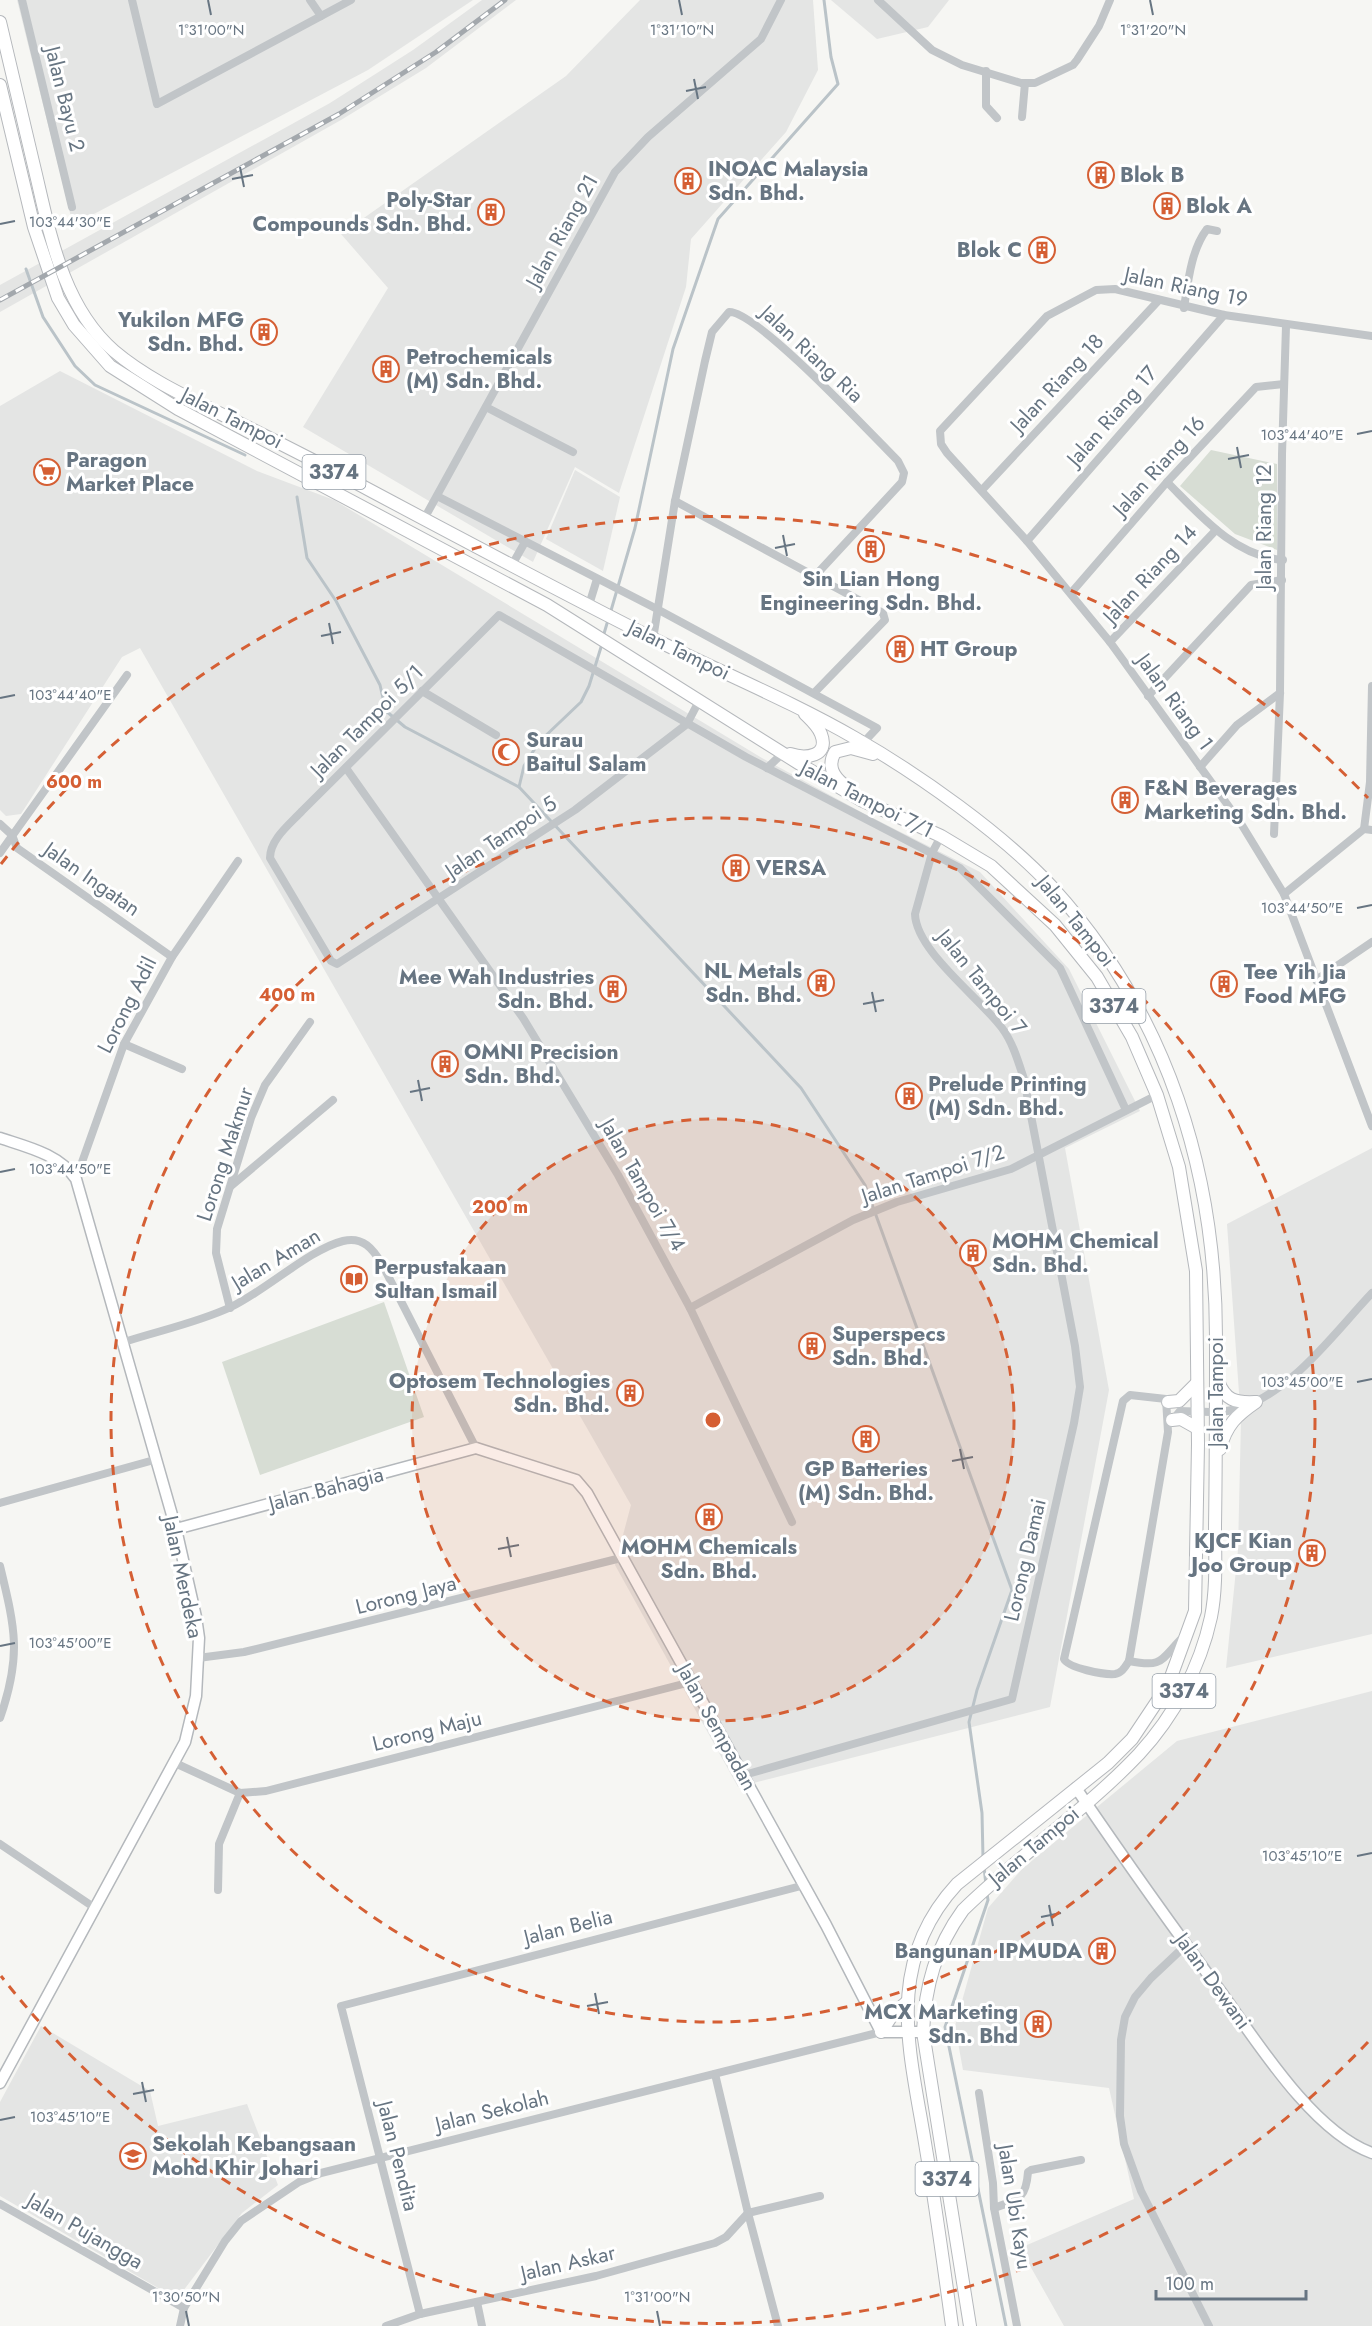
<svg xmlns="http://www.w3.org/2000/svg" width="1372" height="2326" viewBox="0 0 1372 2326" font-family="Jost,sans-serif">
<style>
.built{fill:#e4e5e4}
.green{fill:#d7ddd4}
.lines{fill:none;stroke-linecap:round;stroke-linejoin:round}
.stream{stroke:#bac3c8;stroke-width:3}
.secondary-casing{stroke:#b4b8bc;stroke-width:13}
.primary-casing{stroke:#b5b8bc;stroke-width:14}
.street{stroke:#c1c5c8;stroke-width:8}
.secondary{stroke:#fff;stroke-width:10}
.primary{stroke:#fff;stroke-width:12}
.rail-casing{stroke:#a3a8ad;stroke-width:5}
.rail{stroke:#fff;stroke-width:3;stroke-dasharray:9;stroke-linecap:butt}
.ticks{fill:none;stroke:#677582;stroke-width:2}
.ring{fill:none;stroke:#d55f34;stroke-width:3;stroke-dasharray:10 8}
.labels{text-anchor:middle;stroke-width:6;stroke-linejoin:round;paint-order:stroke}
.shield{fill:#fff;stroke:#959ea8;stroke-width:1.5}
.shield-label{font-size:20px;font-weight:bold;fill:#677582}
.street-label{font-size:21px;fill:#677582;stroke:#fff}
.poi-label{font-size:21px;font-weight:bold;fill:#677582;stroke:#fff;text-anchor:start}
.ticks-label{font-size:15px;text-anchor:middle;fill:#677582;stroke:#fff;stroke-width:6;stroke-linejoin:round;paint-order:stroke}
.centre{fill:#d55f34;stroke:#fff;stroke-width:3}
.ring-label{font-size:18px;text-anchor:middle;font-weight:bold;fill:#d55f34;stroke:#fff;stroke-width:6;stroke-linejoin:round;paint-order:stroke}
</style>
<rect width="100%" height="100%" fill="#f6f6f3"/>
<g class="built">
<polygon points="17,0 473,0 368,70 73,225"/>
<polygon points="482,0 516,0 426,68 341,120 0,312 0,285 330,103 413,50"/>
<polygon points="640,0 813,0 818,70 786,132 691,239 686,287 619,493 575,467 533,562 303,427 388,288 341,234 566,76"/>
<polygon points="831,0 949,0 928,27 877,39"/>
<polygon points="60,371 257,471 334,500 762,758 863,813 980,872 1069,969 1140,1111 1065,1148 1109,1390 1050,1707 738,1787 615,1565 631,1505 140,648 122,657 21,814 6,816 0,810 0,406"/>
<polygon points="575,470 620,497 603,571 546,539"/>
<polygon points="1372,1148 1372,1634 1226,1668 1238,1550 1241,1421 1227,1224"/>
<polygon points="1372,1691 1372,2326 1064,2326 1020,2248 1134,2199 1109,2088 963,2070 955,2026 988,1908 1022,1869 1177,1741"/>
<polygon points="41,2026 150,2091 158,2126 247,2104 278,2185 242,2213 177,2299 0,2196 0,2102"/>
</g>
<g class="green">
<polygon points="1211,450 1277,464 1277,550 1235,534 1180,486"/>
<polygon points="384,1302 424,1417 260,1475 222,1362"/>
</g>
<g class="lines">
<g class="stream">
<polyline points="26,269 43,317 75,366 95,385 245,455"/>
<polyline points="297,497 307,558 336,601 380,685 386,711 405,727 519,787 801,1088 865,1185 1012,1590 977,1690 969,1722 982,1813 983,1858"/>
<polyline points="610,614 635,528 673,349 718,219 838,84 831,57 824,0"/>
<polyline points="603,637 608,620"/>
<polyline points="519,787 524,766 539,742 581,702 589,686 602,644"/>
<polyline points="984,1867 986,1885"/>
<polyline points="987,1894 988,1900 945,2027 1006,2326"/>
</g>
<defs>
<g id="secondary">
<path d="M 0,1138 C 27,1147 59,1154 76,1179 L 176,1529 L 196,1617 L 199,1638 L 196,1696 L 185,1742 L 0,2083"/>
<polyline points="176,1529 476,1448 576,1480 587,1493 826,1925 881,2032 923,2032"/>
<path d="M 1076,1788 C 1123,1857 1171,1925 1221,1992 C 1257,2042 1313,2132 1372,2153"/>
</g>
<g id="primary">
<path d="M 0,22 C 11,69 22,115 33,162 C 49,227 60,304 114,351 C 147,379 189,398 227,417 C 262,434 297,452 332,470 C 439,527 547,585 656,640 C 722,673 791,701 855,738 C 918,774 1003,834 1052,887 C 1168,1014 1217,1174 1216,1343 C 1216,1404 1216,1465 1215,1526 C 1215,1556 1217,1587 1211,1617 C 1200,1668 1174,1716 1139,1754 C 1085,1811 1019,1855 963,1910 C 936,1947 925,1986 923,2032 L 970,2326"/>
<path d="M 0,85 L 34,227 L 58,298 L 74,325 L 110,366 L 178,409 L 547,605 L 803,766 L 861,800 L 941,836 L 991,866 L 1055,925 L 1097,977 L 1132,1037 L 1157,1095 L 1179,1167 L 1196,1271 L 1198,1444 L 1195,1611 L 1168,1685 L 1132,1739 L 1108,1763 L 957,1884 C 882,1965 911,2054 926,2149 C 936,2208 944,2267 952,2326"/>
<path d="M 790,754 C 805,759 830,757 821,734 C 818,726 811,720 805,714"/>
<path d="M 844,785 C 833,776 827,766 835,752 L 851,748 L 873,754"/>
<path d="M 1218,1381 C 1225,1400 1235,1403 1255,1402"/>
<polyline points="1168,1402 1179,1401 1197,1383"/>
<polyline points="1172,1420 1181,1419 1197,1428"/>
<path d="M 1220,1449 C 1226,1425 1237,1415 1256,1402"/>
<polyline points="881,2032 893,2014 908,2001"/>
</g>
</defs>
<use href="#secondary" class="secondary-casing"/>
<use href="#primary" class="primary-casing"/>
<g class="street">
<polyline points="22,0 72,207"/>
<polyline points="132,0 157,104 351,0"/>
<polyline points="310,0 321,16"/>
<polyline points="878,0 932,50 962,65 1021,83 1035,83 1073,65 1077,60 1099,26 1110,0"/>
<polyline points="986,71 986,106 997,118"/>
<polyline points="1022,117 1025,83"/>
<path d="M 1184,308 C 1188,282 1191,250 1207,229 L 1217,231"/>
<polyline points="1372,336 1224,315 1115,289 1096,290 1047,316 940,431 941,444 947,453 1027,541 1110,642 1240,822 1284,894 1372,1126"/>
<polyline points="486,407 573,452"/>
<path d="M 1167,482 C 1200,515 1234,556 1283,560"/>
<polyline points="982,490 1159,300"/>
<polyline points="437,496 657,609 877,728 863,743"/>
<polyline points="675,501 883,613 885,620 814,693"/>
<polyline points="424,519 615,172 648,137 761,39 781,0"/>
<polyline points="1027,541 1224,315"/>
<polyline points="512,565 525,542"/>
<polyline points="1071,593 1167,482 1256,387 1284,384"/>
<polyline points="589,605 597,579"/>
<path d="M 653,639 L 675,501 L 705,361 L 712,332 L 729,312 C 756,310 873,436 898,461 L 904,473 L 902,482 L 814,577"/>
<polyline points="1110,642 1216,530"/>
<polyline points="422,691 496,735"/>
<polyline points="1148,696 1251,585 1282,580"/>
<path d="M 699,701 L 687,724 L 575,810 L 337,964 L 331,961 L 270,858 C 270,839 290,824 302,811 L 499,615 L 746,757 L 960,868 L 1060,968 L 1126,1110"/>
<polyline points="1200,767 1237,725 1280,693"/>
<polyline points="346,768 523,1018 618,1175 690,1308 792,1522"/>
<polyline points="767,768 782,754"/>
<polyline points="0,824 12,835 17,848 172,957"/>
<polyline points="1364,829 1370,782 1372,686"/>
<polyline points="1274,834 1280,693 1282,454 1286,326"/>
<polyline points="0,853 127,675"/>
<polyline points="1284,894 1364,829 1372,830"/>
<polyline points="1316,980 1372,942"/>
<polyline points="124,1044 182,1069"/>
<polyline points="76,1179 124,1044 172,957 238,861"/>
<polyline points="231,1186 333,1100"/>
<polyline points="230,1308 216,1253 217,1229 251,1118 265,1085 310,1022"/>
<polyline points="690,1308 853,1220 897,1202 1011,1169 1157,1095"/>
<path d="M 121,1343 C 157,1331 197,1323 231,1307 C 265,1291 310,1249 343,1241 C 363,1236 373,1249 382,1264 L 476,1448"/>
<path d="M 1130,1395 L 1166,1399 L 1168,1432 L 1129,1661 C 1125,1667 1122,1673 1115,1674 C 1104,1675 1068,1668 1064,1659 L 1123,1401 Z"/>
<path d="M 1172,1421 L 1180,1411 C 1197,1411 1216,1414 1232,1410 C 1289,1397 1333,1334 1372,1293"/>
<polyline points="0,1503 154,1460"/>
<path d="M 0,1566 C 15,1628 22,1655 0,1718"/>
<polyline points="198,1658 244,1652 621,1558"/>
<path d="M 1129,1661 C 1164,1668 1160,1660 1183,1637"/>
<polyline points="175,1763 240,1793 266,1791 691,1682"/>
<path d="M 744,1775 L 1012,1699 L 1074,1423 L 1080,1387 L 1075,1346 L 1024,1079 C 1018,1061 1013,1043 1002,1028 C 980,998 916,951 915,914 L 932,853 L 941,836"/>
<polyline points="0,1844 95,1908"/>
<polyline points="218,1890 219,1844 240,1793"/>
<polyline points="1186,1945 1151,1978 1135,1997 1125,2017 1121,2040 1120,2116 1124,2144 1141,2191 1209,2326"/>
<polyline points="715,2074 748,2213 778,2326"/>
<polyline points="979,2093 993,2183 994,2208 1017,2326"/>
<polyline points="0,2204 184,2308"/>
<path d="M 994,2208 C 1019,2199 1026,2199 1028,2172 L 1031,2170 L 1081,2160"/>
<polyline points="477,2302 482,2326"/>
<polyline points="420,2314 341,2006 805,1885"/>
<polyline points="180,2326 184,2308 225,2241 241,2221 299,2182 321,2173 881,2032"/>
<polyline points="386,2326 420,2314 596,2276 715,2243 726,2237 748,2213 820,2196"/>
</g>
<use href="#secondary" class="secondary"/>
<use href="#primary" class="primary"/>
<defs>
<polyline id="rail" points="0,300 339,114 436,52 505,0"/>
</defs>
<use href="#rail" class="rail-casing"/>
<use href="#rail" class="rail"/>
</g>
<path class="ticks" d="M 208,0 L 211,15M 679,0 L 682,15M 1150,0 L 1153,15M 694,79 L 698,99M 686,91 L 706,87M 240,167 L 244,187M 232,179 L 253,175M 0,224 L 15,221M 1357,434 L 1372,431M 1237,447 L 1241,468M 1228,459 L 1249,455M 783,535 L 787,556M 775,548 L 795,544M 329,623 L 333,644M 321,636 L 341,632M 0,698 L 15,695M 1357,908 L 1372,905M 872,992 L 876,1012M 863,1004 L 884,1000M 418,1080 L 422,1101M 410,1092 L 430,1088M 0,1172 L 15,1169M 1357,1382 L 1372,1379M 960,1449 L 964,1469M 952,1461 L 973,1457M 507,1537 L 511,1557M 498,1549 L 519,1545M 0,1646 L 15,1643M 1357,1856 L 1372,1853M 1049,1905 L 1053,1926M 1041,1917 L 1061,1913M 595,1993 L 599,2014M 587,2006 L 608,2002M 142,2082 L 146,2102M 133,2094 L 154,2090M 0,2120 L 15,2117M 186,2311 L 189,2326M 657,2311 L 660,2326"/>
<circle cx="713" cy="1420" r="301" fill="#d55f34" fill-opacity=".12"/>
<g class="ring">
<circle cx="713" cy="1420" r="301"/>
<circle cx="713" cy="1420" r="602"/>
<path d="M1368 2042A903 903 0 0 1 1 1976M1 864A903 903 0 0 1 1368 798"/>
</g>
<defs>
<symbol id="building-ring" viewBox="-11 -11 22 22"><circle r="9.5" fill="#fff" stroke="#d55f34" stroke-width="1.5"/><path d="M-4-6H4V6H1V3H-1V6H-4ZM-2.5-4.3h1.7v1.8h-1.7ZM.8-4.3h1.7v1.8H.8ZM-2.5-1h1.7V.8h-1.7ZM.8-1h1.7V.8H.8Z" fill="#d55f34"/></symbol>
<symbol id="supermarket-ring" viewBox="-11 -11 22 22"><circle r="9.5" fill="#fff" stroke="#d55f34" stroke-width="1.5"/><path d="M-6-5.5h2.5l.6 2H6L4.5 2H-2.5L-4.4-4H-6ZM-1.5 3.2a1.3 1.3 0 1 0 .1 0ZM3 3.2a1.3 1.3 0 1 0 .1 0Z" fill="#d55f34"/></symbol>
<symbol id="mosque-ring" viewBox="-11 -11 22 22"><circle r="9.5" fill="#fff" stroke="#d55f34" stroke-width="1.5"/><path d="M3.5-4.9A6 6 0 1 0 3.5 4.9A5 5 0 1 1 3.5-4.9Z" fill="#d55f34"/></symbol>
<symbol id="library-ring" viewBox="-11 -11 22 22"><circle r="9.5" fill="#fff" stroke="#d55f34" stroke-width="1.5"/><path d="M-6-4Q-3-5.5-.7-3.5V5Q-3 3-6 4ZM6-4Q3-5.5 .7-3.5V5Q3 3 6 4Z" fill="#d55f34"/></symbol>
<symbol id="school-ring" viewBox="-11 -11 22 22"><circle r="9.5" fill="#fff" stroke="#d55f34" stroke-width="1.5"/><path d="M0-5L7-2L0 1L-7-2ZM-4 1L0 2.5L4 1V4Q0 6-4 4Z" fill="#d55f34"/></symbol>
</defs>
<g fill-rule="evenodd">
<use href="#building-ring" x="1086" y="160" width="30" height="30"/>
<use href="#building-ring" x="673" y="166" width="30" height="30"/>
<use href="#building-ring" x="1152" y="191" width="30" height="30"/>
<use href="#building-ring" x="476" y="197" width="30" height="30"/>
<use href="#building-ring" x="1027" y="235" width="30" height="30"/>
<use href="#building-ring" x="249" y="317" width="30" height="30"/>
<use href="#building-ring" x="371" y="354" width="30" height="30"/>
<use href="#supermarket-ring" x="32" y="457" width="30" height="30"/>
<use href="#building-ring" x="856" y="534" width="30" height="30"/>
<use href="#building-ring" x="885" y="634" width="30" height="30"/>
<use href="#mosque-ring" x="491" y="737" width="30" height="30"/>
<use href="#building-ring" x="1110" y="785" width="30" height="30"/>
<use href="#building-ring" x="721" y="853" width="30" height="30"/>
<use href="#building-ring" x="806" y="968" width="30" height="30"/>
<use href="#building-ring" x="1209" y="969" width="30" height="30"/>
<use href="#building-ring" x="598" y="974" width="30" height="30"/>
<use href="#building-ring" x="430" y="1049" width="30" height="30"/>
<use href="#building-ring" x="894" y="1081" width="30" height="30"/>
<use href="#building-ring" x="958" y="1238" width="30" height="30"/>
<use href="#library-ring" x="339" y="1264" width="30" height="30"/>
<use href="#building-ring" x="797" y="1331" width="30" height="30"/>
<use href="#building-ring" x="615" y="1378" width="30" height="30"/>
<use href="#building-ring" x="851" y="1424" width="30" height="30"/>
<use href="#building-ring" x="694" y="1502" width="30" height="30"/>
<use href="#building-ring" x="1297" y="1538" width="30" height="30"/>
<use href="#building-ring" x="1087" y="1936" width="30" height="30"/>
<use href="#building-ring" x="1023" y="2009" width="30" height="30"/>
<use href="#school-ring" x="118" y="2141" width="30" height="30"/>
</g>
<g class="labels">
<g class="shield">
<rect x="302.5" y="455" width="63" height="34" rx="4.5"/>
<rect x="1082.5" y="989" width="63" height="34" rx="4.5"/>
<rect x="1152.5" y="1674" width="63" height="34" rx="4.5"/>
<rect x="915.5" y="2162" width="63" height="34" rx="4.5"/>
</g>
<g class="shield-label">
<text x="334" y="479">3374</text>
<text x="1114" y="1013">3374</text>
<text x="1184" y="1698">3374</text>
<text x="947" y="2186">3374</text>
</g>
<g class="street-label">
<text transform="translate(65 99) rotate(76)" y="7">Jalan Bayu 2</text>
<text transform="translate(562 231) rotate(-61)" y="7">Jalan Riang 21</text>
<text transform="translate(1186 287) rotate(12)" y="7">Jalan Riang 19</text>
<text transform="translate(812 354) rotate(43)" y="7">Jalan Riang Ria</text>
<text transform="translate(1057 383) rotate(-47)" y="7">Jalan Riang 18</text>
<text transform="translate(1112 416) rotate(-49)" y="7">Jalan Riang 17</text>
<text transform="translate(232 418) rotate(27)" y="7">Jalan Tampoi</text>
<text transform="translate(1159 466) rotate(-48)" y="7">Jalan Riang 16</text>
<text transform="translate(1264 527) rotate(-90)" y="7">Jalan Riang 12</text>
<text transform="translate(1150 574) rotate(-47)" y="7">Jalan Riang 14</text>
<text transform="translate(679 650) rotate(26)" y="7">Jalan Tampoi</text>
<text transform="translate(1175 702) rotate(54)" y="7">Jalan Riang 1</text>
<text transform="translate(367 721) rotate(-45)" y="7">Jalan Tampoi 5/1</text>
<text transform="translate(867 799) rotate(27)" y="7">Jalan Tampoi 7/1</text>
<text transform="translate(501 837) rotate(-34)" y="7">Jalan Tampoi 5</text>
<text transform="translate(92 879) rotate(35)" y="7">Jalan Ingatan</text>
<text transform="translate(1076 921) rotate(51)" y="7">Jalan Tampoi</text>
<text transform="translate(982 982) rotate(51)" y="7">Jalan Tampoi 7</text>
<text transform="translate(127 1005) rotate(-63)" y="7">Lorong Adil</text>
<text transform="translate(225 1154) rotate(-72)" y="7">Lorong Makmur</text>
<text transform="translate(933 1174) rotate(-18)" y="7">Jalan Tampoi 7/2</text>
<text transform="translate(643 1185) rotate(60)" y="7">Jalan Tampoi 7/4</text>
<text transform="translate(276 1259) rotate(-31)" y="7">Jalan Aman</text>
<text transform="translate(1216 1392) rotate(-90)" y="7">Jalan Tampoi</text>
<text transform="translate(326 1489) rotate(-15)" y="7">Jalan Bahagia</text>
<text transform="translate(1025 1560) rotate(-77)" y="7">Lorong Damai</text>
<text transform="translate(183 1577) rotate(78)" y="7">Jalan Merdeka</text>
<text transform="translate(406 1595) rotate(-14)" y="7">Lorong Jaya</text>
<text transform="translate(717 1727) rotate(61)" y="7">Jalan Sempadan</text>
<text transform="translate(427 1731) rotate(-14)" y="7">Lorong Maju</text>
<text transform="translate(1034 1846) rotate(-40)" y="7">Jalan Tampoi</text>
<text transform="translate(568 1927) rotate(-14)" y="7">Jalan Belia</text>
<text transform="translate(1213 1981) rotate(54)" y="7">Jalan Dewani</text>
<text transform="translate(492 2111) rotate(-14)" y="7">Jalan Sekolah</text>
<text transform="translate(398 2156) rotate(76)" y="7">Jalan Pendita</text>
<text transform="translate(1015 2207) rotate(81)" y="7">Jalan Ubi Kayu</text>
<text transform="translate(85 2231) rotate(30)" y="7">Jalan Pujangga</text>
<text transform="translate(568 2263) rotate(-13)" y="7">Jalan Askar</text>
</g>
<g class="poi-label">
<text x="708" y="176">INOAC Malaysia<tspan x="708" dy="24">Sdn. Bhd.</tspan></text>
<text x="1120" y="182">Blok B</text>
<text x="472" y="207" text-anchor="end">Poly-Star<tspan x="472" dy="24">Compounds Sdn. Bhd.</tspan></text>
<text x="1186" y="213">Blok A</text>
<text x="1022" y="257" text-anchor="end">Blok C</text>
<text x="244" y="327" text-anchor="end">Yukilon MFG<tspan x="244" dy="24">Sdn. Bhd.</tspan></text>
<text x="406" y="364">Petrochemicals<tspan x="406" dy="24">(M) Sdn. Bhd.</tspan></text>
<text x="66" y="467">Paragon<tspan x="66" dy="24">Market Place</tspan></text>
<text x="871" y="586" text-anchor="middle">Sin Lian Hong<tspan x="871" dy="24">Engineering Sdn. Bhd.</tspan></text>
<text x="920" y="656">HT Group</text>
<text x="526" y="747">Surau<tspan x="526" dy="24">Baitul Salam</tspan></text>
<text x="1144" y="795">F&amp;N Beverages<tspan x="1144" dy="24">Marketing Sdn. Bhd.</tspan></text>
<text x="756" y="875">VERSA</text>
<text x="802" y="978" text-anchor="end">NL Metals<tspan x="802" dy="24">Sdn. Bhd.</tspan></text>
<text x="1244" y="979">Tee Yih Jia<tspan x="1244" dy="24">Food MFG</tspan></text>
<text x="594" y="984" text-anchor="end">Mee Wah Industries<tspan x="594" dy="24">Sdn. Bhd.</tspan></text>
<text x="464" y="1059">OMNI Precision<tspan x="464" dy="24">Sdn. Bhd.</tspan></text>
<text x="928" y="1091">Prelude Printing<tspan x="928" dy="24">(M) Sdn. Bhd.</tspan></text>
<text x="992" y="1248">MOHM Chemical<tspan x="992" dy="24">Sdn. Bhd.</tspan></text>
<text x="374" y="1274">Perpustakaan<tspan x="374" dy="24">Sultan Ismail</tspan></text>
<text x="832" y="1341">Superspecs<tspan x="832" dy="24">Sdn. Bhd.</tspan></text>
<text x="610" y="1388" text-anchor="end">Optosem Technologies<tspan x="610" dy="24">Sdn. Bhd.</tspan></text>
<text x="866" y="1476" text-anchor="middle">GP Batteries<tspan x="866" dy="24">(M) Sdn. Bhd.</tspan></text>
<text x="1292" y="1548" text-anchor="end">KJCF Kian<tspan x="1292" dy="24">Joo Group</tspan></text>
<text x="709" y="1554" text-anchor="middle">MOHM Chemicals<tspan x="709" dy="24">Sdn. Bhd.</tspan></text>
<text x="1082" y="1958" text-anchor="end">Bangunan IPMUDA</text>
<text x="1018" y="2019" text-anchor="end">MCX Marketing<tspan x="1018" dy="24">Sdn. Bhd</tspan></text>
<text x="152" y="2151">Sekolah Kebangsaan<tspan x="152" dy="24">Mohd Khir Johari</tspan></text>
</g>
</g>
<g class="ticks-label">
<text x="211" y="35">1°31'00"N</text>
<text x="682" y="35">1°31'10"N</text>
<text x="1153" y="35">1°31'20"N</text>
<text x="70" y="227">103°44'30"E</text>
<text x="1302" y="440">103°44'40"E</text>
<text x="70" y="700">103°44'40"E</text>
<text x="1302" y="913">103°44'50"E</text>
<text x="70" y="1174">103°44'50"E</text>
<text x="1302" y="1387">103°45'00"E</text>
<text x="70" y="1648">103°45'00"E</text>
<text x="1302" y="1861">103°45'10"E</text>
<text x="70" y="2122">103°45'10"E</text>
<text x="186" y="2302">1°30'50"N</text>
<text x="657" y="2302">1°31'00"N</text>
</g>
<circle cx="713" cy="1420" r="9" class="centre"/>
<g class="ring-label">
<text x="74" y="788">600 m</text>
<text x="287" y="1001">400 m</text>
<text x="500" y="1213">200 m</text>
</g>
<path d="M1156 2290v9h150v-9" fill="none" stroke="#677582" stroke-width="3"/>
<text x="1165" y="2290" font-size="18" fill="#677582" stroke="#ffffff" stroke-width="4.5" paint-order="stroke">100 m</text>
</svg>
